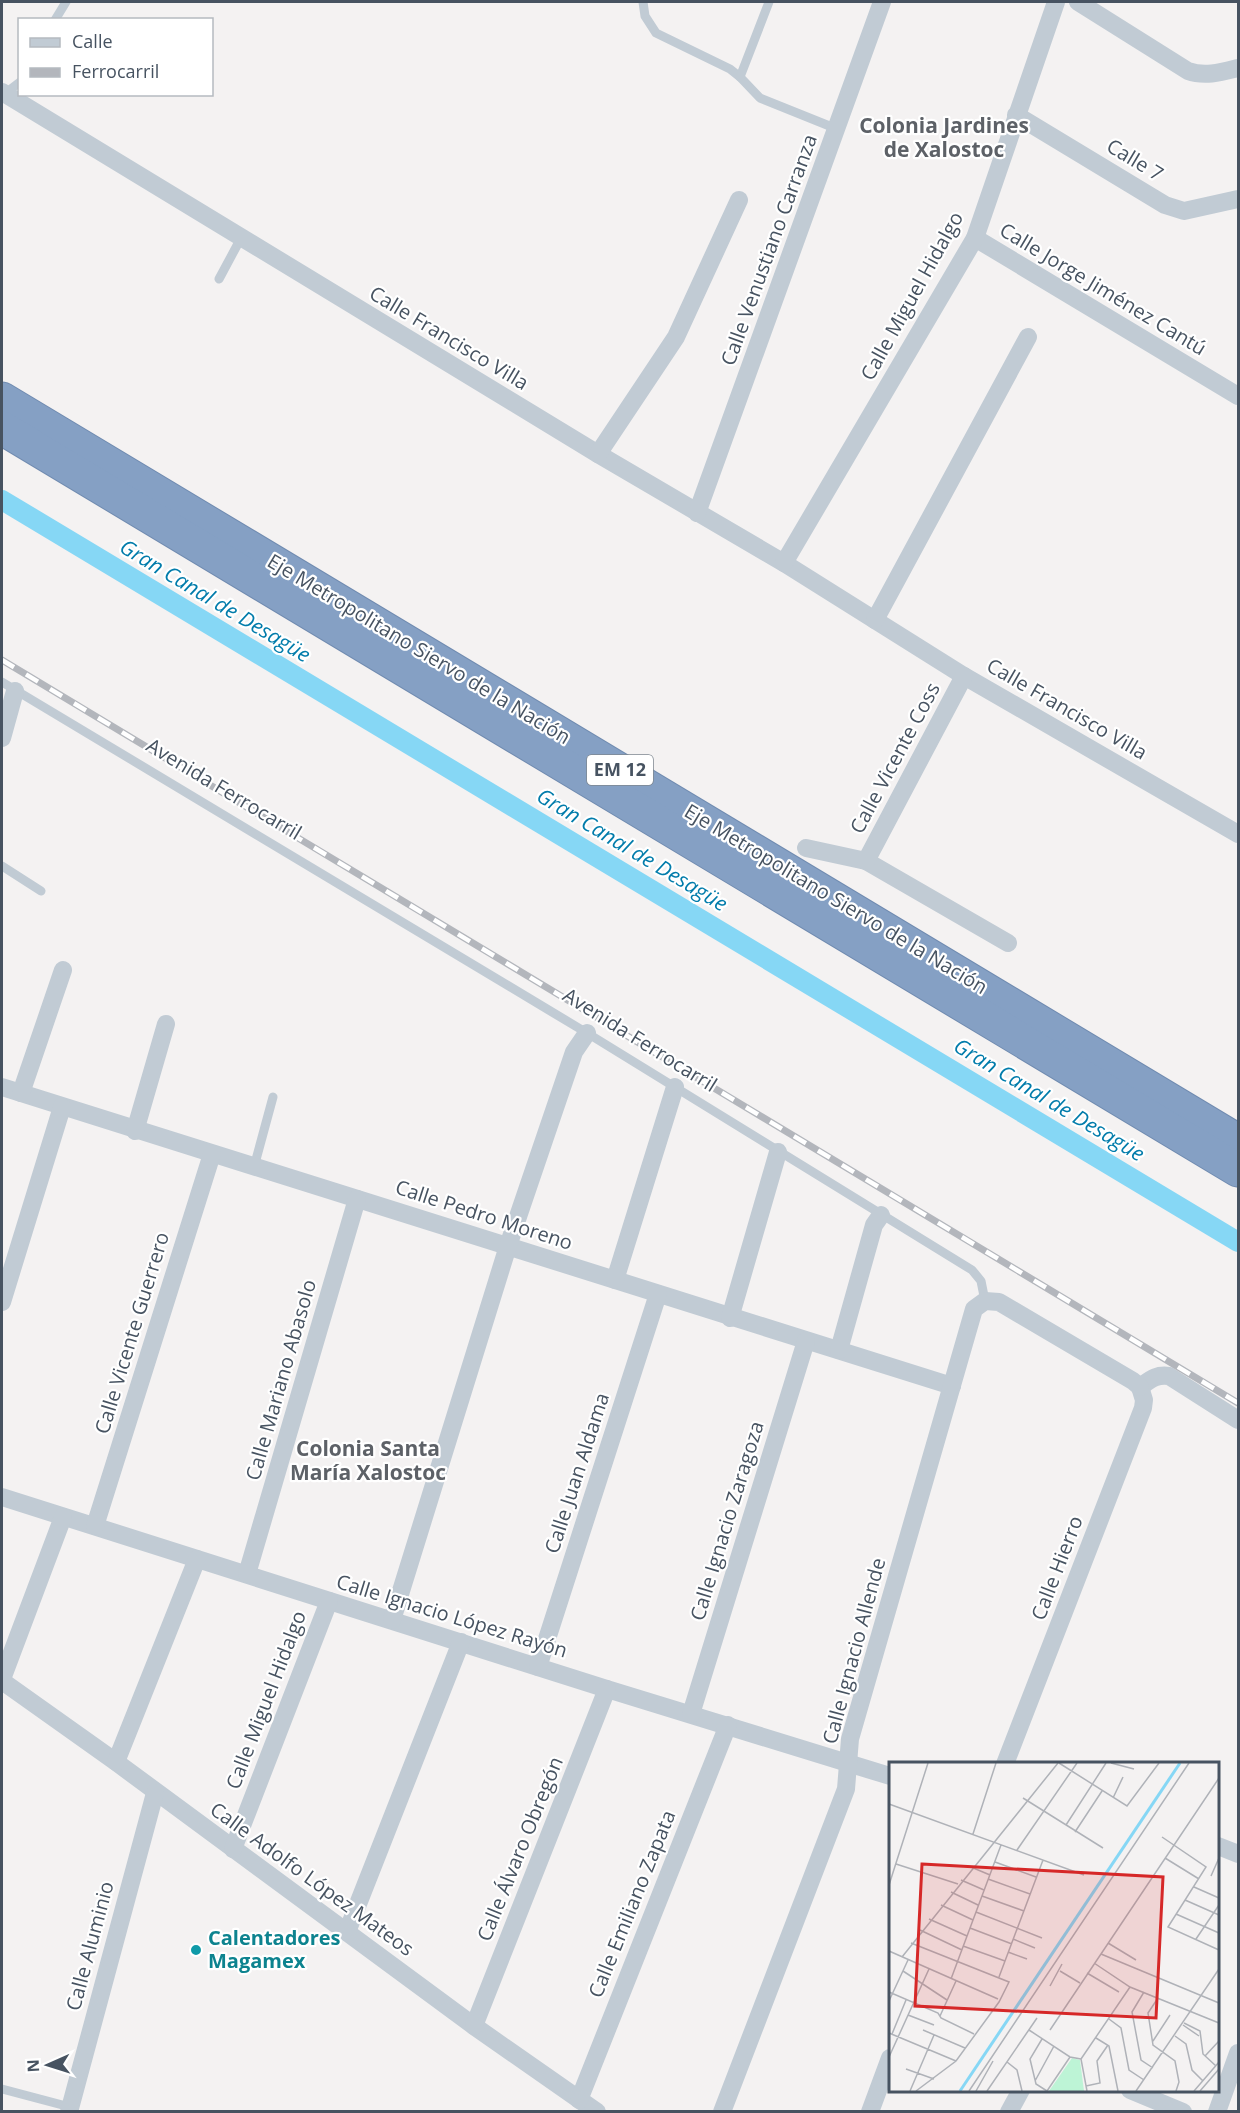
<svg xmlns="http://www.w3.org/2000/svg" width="1240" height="2113" viewBox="0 0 1240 2113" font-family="'Open Sans',sans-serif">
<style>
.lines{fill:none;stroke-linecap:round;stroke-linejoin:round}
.canal{stroke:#86d7f5;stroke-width:20}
.motorway-casing{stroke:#708bb0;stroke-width:35}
.service{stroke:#c1cbd4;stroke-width:9}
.minor{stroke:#c1cbd4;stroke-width:18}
.motorway{stroke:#85a0c4;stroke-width:33}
.rail-casing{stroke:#b3b6bc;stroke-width:7}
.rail{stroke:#fff;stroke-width:4.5;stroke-dasharray:14;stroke-linecap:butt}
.culture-dot{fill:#0f9aa8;stroke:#fff;stroke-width:2}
.labels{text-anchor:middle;stroke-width:4.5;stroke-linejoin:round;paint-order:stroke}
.shield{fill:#fff;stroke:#7e8790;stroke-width:1.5}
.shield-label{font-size:18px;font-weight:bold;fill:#475361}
.street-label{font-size:20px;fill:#475361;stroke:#fff}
.culture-label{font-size:20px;font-weight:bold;fill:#0d838f;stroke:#fff;text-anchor:start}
.neighbourhood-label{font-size:21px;font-weight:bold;fill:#5d6167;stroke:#fff}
.water-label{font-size:21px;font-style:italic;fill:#027cab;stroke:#fff}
.inset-river{fill:none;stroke:#86d7f5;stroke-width:3}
.inset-road{fill:none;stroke:#afb2b8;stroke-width:1.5}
.view{fill:#d62828;fill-opacity:0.15;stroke:#d62828;stroke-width:3}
.inset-edge{fill:none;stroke:#475361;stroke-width:3}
</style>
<rect width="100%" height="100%" fill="#f4f2f2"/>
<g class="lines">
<polyline class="canal" points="2,500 1238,1242"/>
<defs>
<g id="motorway">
<polyline points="2,399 1238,1141"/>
<polyline points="2,428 1238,1170"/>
</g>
</defs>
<use href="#motorway" class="motorway-casing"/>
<g class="service">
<polyline points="643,2 645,16 656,33 730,69 740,77 760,98 837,129"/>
<polyline points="55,20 66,2"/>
<polyline points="740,77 769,2"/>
<polyline points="3,95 20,82"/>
<polyline points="219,279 241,238"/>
<polyline points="2,682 587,1033 972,1270 981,1281 985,1301"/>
<polyline points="2,866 41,891"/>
<polyline points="254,1167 273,1097"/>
<polyline points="2,2089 70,2107"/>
</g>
<g class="minor">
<path d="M 1078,2 L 1188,71 C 1205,77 1222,72 1238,68"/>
<polyline points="2,92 598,454 784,563 964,676 1238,834"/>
<polyline points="1016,115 1165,205 1184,211 1238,199"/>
<polyline points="975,238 1238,396"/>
<polyline points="598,454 676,337 739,200"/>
<polyline points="697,513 882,2"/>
<polyline points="784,563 975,238 1056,2"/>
<polyline points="875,620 1028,337"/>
<polyline points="2,738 15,691"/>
<polyline points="806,848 866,861 1008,943"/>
<polyline points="866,861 964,676"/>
<polyline points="2,1087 952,1386"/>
<polyline points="21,1093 63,970"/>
<polyline points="135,1131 166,1024"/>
<polyline points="615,1280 675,1087"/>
<polyline points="2,1302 62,1107"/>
<polyline points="730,1318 778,1152"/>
<polyline points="839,1350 874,1225 881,1215"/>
<path d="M 1140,1387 C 1150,1380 1156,1374 1169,1376 L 1238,1420"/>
<polyline points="2,1497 607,1689 890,1776"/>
<polyline points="95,1526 212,1154"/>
<polyline points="247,1574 357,1199"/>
<polyline points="392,1620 508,1246 574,1052 587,1033"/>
<polyline points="538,1667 658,1294"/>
<polyline points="2,1679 63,1517"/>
<polyline points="2,1681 116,1762 474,2026 597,2112"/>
<polyline points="691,1714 806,1341"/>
<polyline points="116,1762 197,1559"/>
<polyline points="1005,1764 1143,1408 1144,1400 1140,1387"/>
<polyline points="1218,1846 1238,1854"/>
<polyline points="233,1849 329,1601"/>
<polyline points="347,1932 461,1642"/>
<polyline points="474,2026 607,1689"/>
<polyline points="1130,2090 1183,2112"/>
<polyline points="579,2100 728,1725"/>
<polyline points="69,2112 155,1793"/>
<polyline points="722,2112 846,1789 850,1739 974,1309 985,1301 999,1302 1133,1381 1140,1387"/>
<polyline points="870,2112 890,2058"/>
<polyline points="1009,2112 1021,2090"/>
<polyline points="1217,2112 1238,2053"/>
</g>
<use href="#motorway" class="motorway"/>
<defs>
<polyline id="rail" points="2,660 1238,1403"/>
</defs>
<use href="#rail" class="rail-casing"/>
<use href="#rail" class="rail"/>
</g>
<circle class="culture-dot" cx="196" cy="1950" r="6"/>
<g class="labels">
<rect class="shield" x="587" y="755" width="66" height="30" rx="4.5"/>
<g class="shield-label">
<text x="620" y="776">EM 12</text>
</g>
<g class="street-label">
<text transform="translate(1135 160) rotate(31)" y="7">Calle 7</text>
<text transform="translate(769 250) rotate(-70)" y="7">Calle Venustiano Carranza</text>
<text transform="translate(1103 289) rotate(31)" y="7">Calle Jorge Jiménez Cantú</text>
<text transform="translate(912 296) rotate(-61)" y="7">Calle Miguel Hidalgo</text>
<text transform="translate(449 338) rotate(31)" y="7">Calle Francisco Villa</text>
<text transform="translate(419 649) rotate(31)" y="7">Eje Metropolitano Siervo de la Nación</text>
<text transform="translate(1067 709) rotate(30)" y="7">Calle Francisco Villa</text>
<text transform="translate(895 758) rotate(-62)" y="7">Calle Vicente Coss</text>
<text transform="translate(224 789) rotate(31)" y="7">Avenida Ferrocarril</text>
<text transform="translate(836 899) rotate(31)" y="7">Eje Metropolitano Siervo de la Nación</text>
<text transform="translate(640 1040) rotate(32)" y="7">Avenida Ferrocarril</text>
<text transform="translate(484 1215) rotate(18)" y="7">Calle Pedro Moreno</text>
<text transform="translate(132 1333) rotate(-73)" y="7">Calle Vicente Guerrero</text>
<text transform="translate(281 1380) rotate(-74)" y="7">Calle Mariano Abasolo</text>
<text transform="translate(577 1473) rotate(-72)" y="7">Calle Juan Aldama</text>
<text transform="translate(727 1521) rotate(-73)" y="7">Calle Ignacio Zaragoza</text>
<text transform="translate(1057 1568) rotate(-69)" y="7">Calle Hierro</text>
<text transform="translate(452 1616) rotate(17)" y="7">Calle Ignacio López Rayón</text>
<text transform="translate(854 1651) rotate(-75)" y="7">Calle Ignacio Allende</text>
<text transform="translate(266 1700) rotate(-69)" y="7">Calle Miguel Hidalgo</text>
<text transform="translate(520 1849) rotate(-68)" y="7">Calle Álvaro Obregón</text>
<text transform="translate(312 1879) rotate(36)" y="7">Calle Adolfo López Mateos</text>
<text transform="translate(632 1904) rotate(-68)" y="7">Calle Emiliano Zapata</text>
<text transform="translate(90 1946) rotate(-75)" y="7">Calle Aluminio</text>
</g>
<g class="culture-label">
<text x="208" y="1945">Calentadores<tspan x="208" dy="23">Magamex</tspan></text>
</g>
<g class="neighbourhood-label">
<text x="944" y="133">Colonia Jardines<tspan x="944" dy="24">de Xalostoc</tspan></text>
<text x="368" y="1456">Colonia Santa<tspan x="368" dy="24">María Xalostoc</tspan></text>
</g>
<g class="water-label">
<text transform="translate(215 601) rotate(31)" y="7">Gran Canal de Desagüe</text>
<text transform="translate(632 850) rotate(31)" y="7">Gran Canal de Desagüe</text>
<text transform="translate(1049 1100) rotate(31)" y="7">Gran Canal de Desagüe</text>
</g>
</g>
<g transform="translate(889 1762)">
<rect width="330" height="330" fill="#f4f2f2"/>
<path d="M 183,296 L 191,298 L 195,329 L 160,329 Z" fill="#bdf4d6"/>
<path class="inset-river" d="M 71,329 L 291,1"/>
<path class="inset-road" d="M 170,1 L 238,44 L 270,1M 222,1 L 245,7M 134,36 L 214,86M 224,36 L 234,15M 0,42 L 195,113M 177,63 L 217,1M 186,70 L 213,29M 84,72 L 107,1M 273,75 L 317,105 L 279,165 L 330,188M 128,88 L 188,1M 276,96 L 310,117M 106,100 L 147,115M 7,102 L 69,122M 82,105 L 101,113M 322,114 L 330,96M 99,117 L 141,132M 72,118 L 95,128M 0,123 L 39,1M 305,125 L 330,136M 62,130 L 89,143M 93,134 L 135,149M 296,138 L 330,153M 52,143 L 84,158M 87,150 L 153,176M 287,152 L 330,171M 40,157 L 78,174M 81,166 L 123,182M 31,168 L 73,188M 124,177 L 146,186M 307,177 L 330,143M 22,181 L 120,220 L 110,240 L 67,299 L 27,329M 219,181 L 247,198M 74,184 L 116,199M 0,189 L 109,237M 119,190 L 138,197M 212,192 L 330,241M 13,195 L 169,1M 205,201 L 241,225 L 330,261M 14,209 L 58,238M 171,209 L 191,221M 198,211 L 230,230M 110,215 L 154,98M 62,217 L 112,83M 161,224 L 173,202M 0,230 L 49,251 L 52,256 L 85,272M 255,230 L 243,250 L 252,298 L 264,306M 269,236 L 259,251 L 264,283 L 286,299 L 290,320 L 287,329M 0,239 L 19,198M 19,253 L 45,263M 51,254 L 67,219M 220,257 L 232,266 L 240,308 L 255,318M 295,261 L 311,269 L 314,292 L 327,304M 294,263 L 310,274M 34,268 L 76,286M 140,268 L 181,295 L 192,297M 161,268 L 330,16M 0,271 L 67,299M 3,272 L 17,238M 286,274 L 297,282 L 303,308 L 314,319M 207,276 L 220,284 L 229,329M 153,277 L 141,297 L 147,322 L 158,329M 264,279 L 281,253M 316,294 L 330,279M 0,295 L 40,207M 118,300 L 128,308 L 133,329M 17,307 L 45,317M 146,319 L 165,284M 197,324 L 211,321 L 208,299 L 219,283M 21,329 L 45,273M 80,329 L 300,1M 87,329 L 104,299M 98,329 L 148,256M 158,329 L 181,295M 198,329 L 192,297 L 241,225M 247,329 L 330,207M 305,329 L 330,300M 311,329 L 330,307"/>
<path class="view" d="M 33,102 L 274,115 L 267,256 L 26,244 Z"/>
<rect width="330" height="330" class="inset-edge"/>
</g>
<rect width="1240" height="2113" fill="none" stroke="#475361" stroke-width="6"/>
<rect x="18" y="18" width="195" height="78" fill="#ffffff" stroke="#b5bac0" stroke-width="1.5"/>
<rect x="30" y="38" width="30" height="9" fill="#c1cbd4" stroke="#b5bac0" stroke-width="1.5"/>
<text x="72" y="48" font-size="18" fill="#475361">Calle</text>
<rect x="30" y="68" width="30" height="9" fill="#b3b6bc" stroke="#b5bac0" stroke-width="1.5"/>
<text x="72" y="78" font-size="18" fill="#475361">Ferrocarril</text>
<g transform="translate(48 2065) rotate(267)" stroke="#ffffff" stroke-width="4.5" paint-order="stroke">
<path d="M0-4.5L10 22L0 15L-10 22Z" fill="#475361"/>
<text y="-9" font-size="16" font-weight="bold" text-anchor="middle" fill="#475361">N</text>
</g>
</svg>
